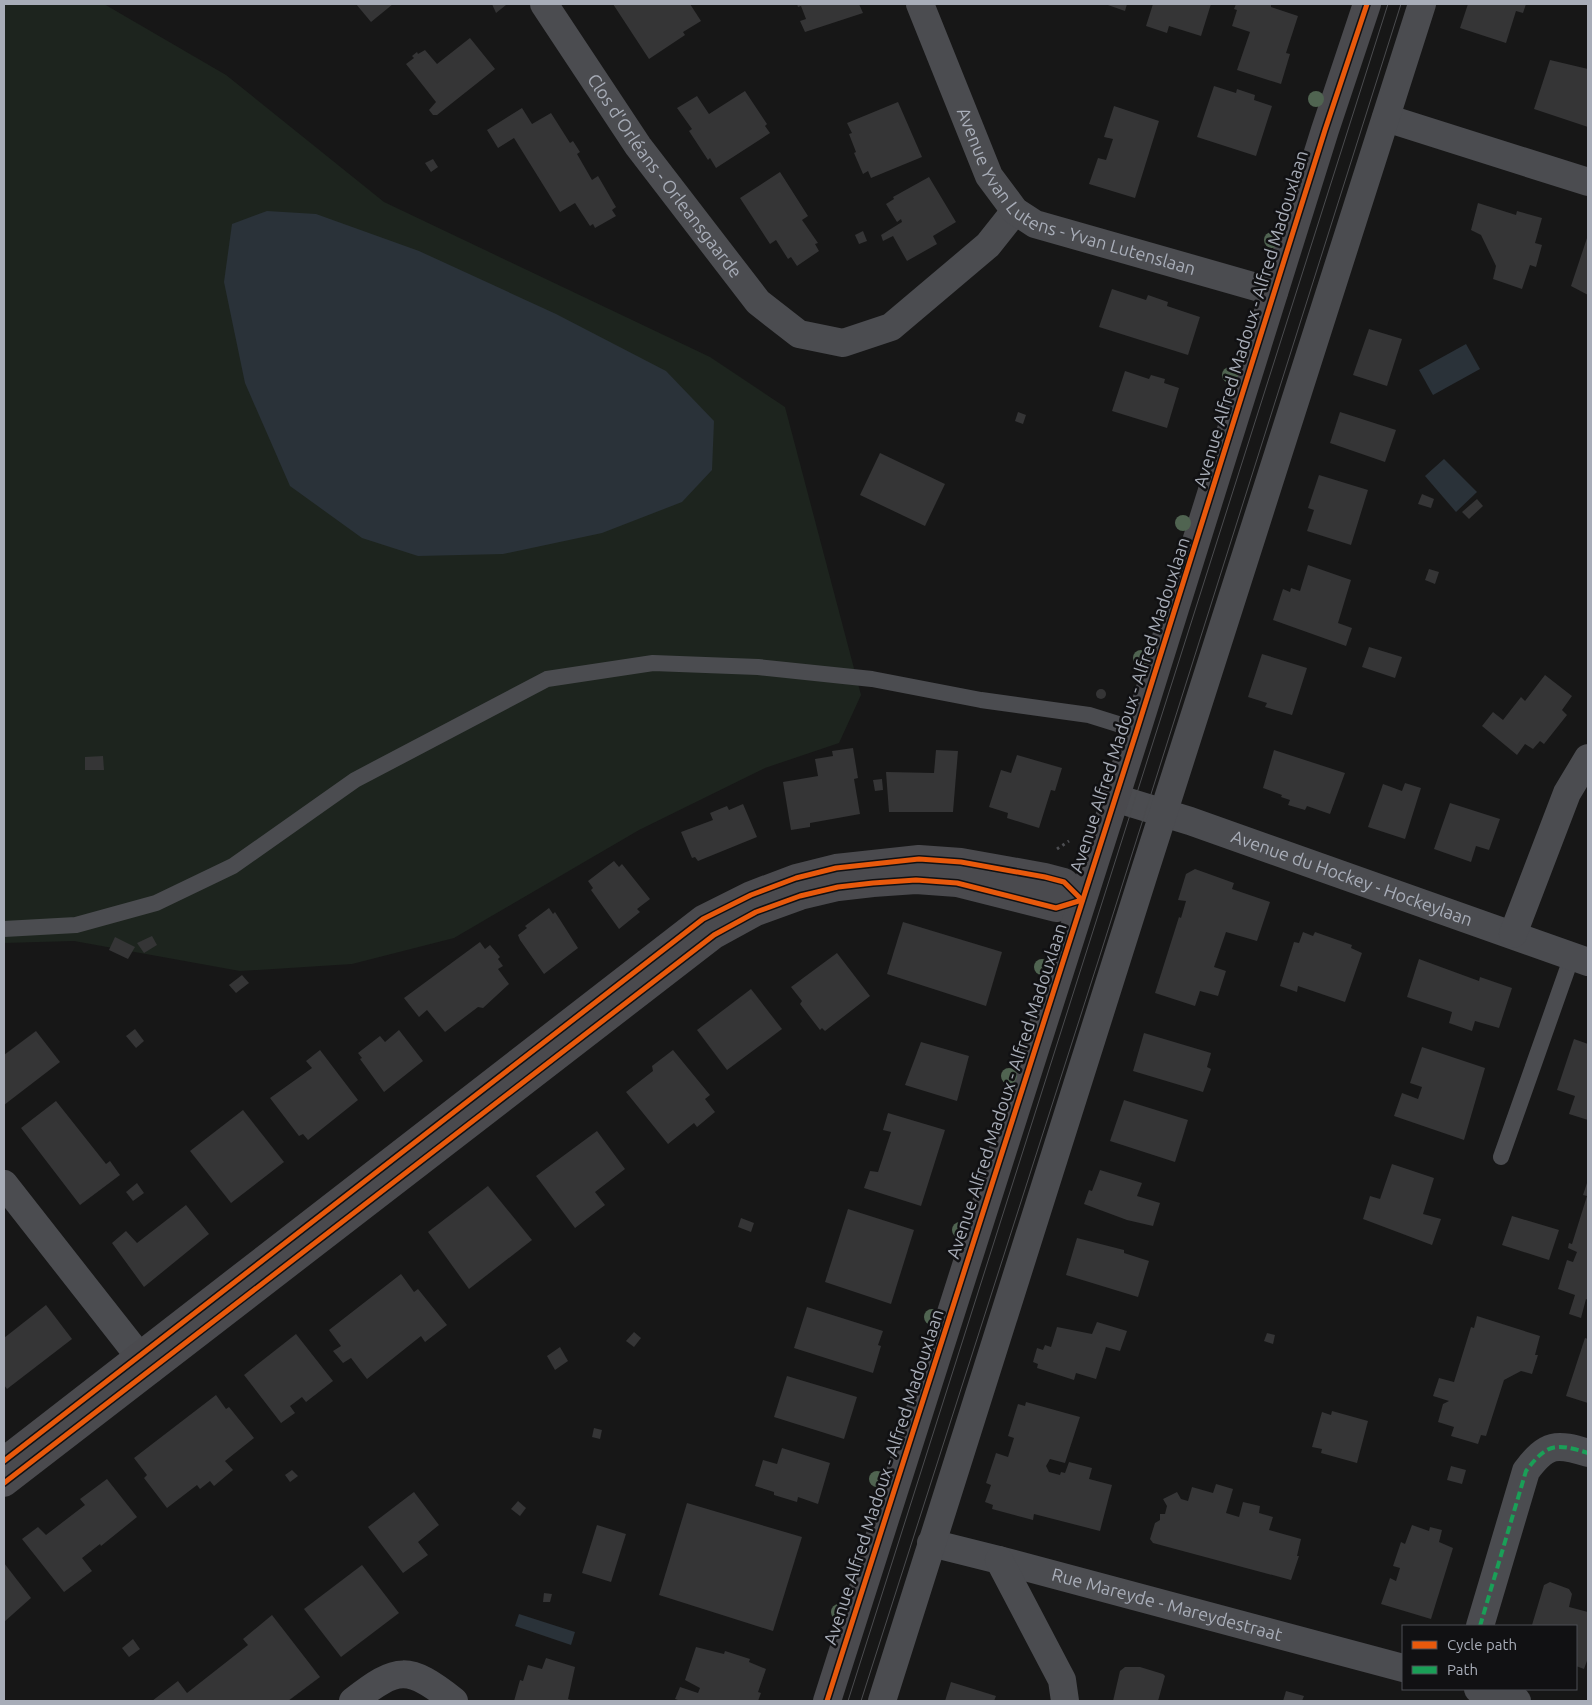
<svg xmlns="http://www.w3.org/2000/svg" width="1592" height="1705" viewBox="0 0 1592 1705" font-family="Ubuntu,sans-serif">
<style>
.green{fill:#1d241e}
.water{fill:#2a3239}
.building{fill:#353536}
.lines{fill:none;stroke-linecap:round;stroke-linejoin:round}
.path{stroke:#4d4e52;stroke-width:3;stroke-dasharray:2.5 4;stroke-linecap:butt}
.lane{stroke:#4b4c50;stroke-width:16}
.street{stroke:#4b4c50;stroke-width:28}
.secondary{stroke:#4a4a4e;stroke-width:28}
.tram{stroke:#4b4c4f;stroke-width:1}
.quiet{stroke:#1a9f57;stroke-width:4;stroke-dasharray:8 4;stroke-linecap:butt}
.cycleway-casing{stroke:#111113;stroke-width:8}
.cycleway{stroke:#e8590c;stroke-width:5}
.tree{fill:#506451}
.labels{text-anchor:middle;stroke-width:5;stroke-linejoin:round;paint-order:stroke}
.street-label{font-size:18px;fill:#a8adb8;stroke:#111113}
</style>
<rect width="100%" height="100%" fill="#171717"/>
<polygon class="green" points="4,4 104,4 226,75 384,202 710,357 785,407 861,695 839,743 765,768 639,830 454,938 352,964 240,971 74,941 4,943"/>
<g class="water">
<polygon points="267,211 316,214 419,251 556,314 666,371 714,421 712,470 682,502 602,533 503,554 418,556 362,538 290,486 245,383 224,282 232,224"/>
<polygon points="1466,344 1480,369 1433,395 1419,370"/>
<polygon points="1444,459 1477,492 1456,512 1425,476"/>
<polygon points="519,1614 575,1632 571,1645 515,1626"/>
</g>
<g class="building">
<polygon points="356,4 393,4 371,22"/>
<polygon points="492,4 505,4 506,5 496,13"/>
<polygon points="613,4 690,4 701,21 683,32 685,35 649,59"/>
<polygon points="797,4 859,4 863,13 805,32 800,21 806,19 801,6 798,7"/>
<polygon points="1105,4 1127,4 1125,11"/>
<polygon points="1153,4 1211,4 1201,36 1169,26 1167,33 1146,26"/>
<polygon points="1236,4 1271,4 1271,7 1298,16 1286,53 1290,54 1281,84 1237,70 1250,32 1232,26 1237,10 1234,9"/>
<polygon points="1468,4 1526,4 1523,13 1516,11 1506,43 1460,28"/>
<polygon points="470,38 495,69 437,115 433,115 429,110 436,102 406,64 414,58 412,56 417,52 418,54 425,50 437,64"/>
<polygon points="1550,60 1588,69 1588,127 1534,109"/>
<polygon points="1214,86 1236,93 1237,89 1255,95 1254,100 1272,106 1256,156 1197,137"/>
<polygon points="745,91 767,124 765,126 770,133 716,168 710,158 708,160 689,131 692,129 677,108 697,96 709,114"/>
<polygon points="898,102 922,157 871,178 868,171 863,174 854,153 856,152 849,134 852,133 847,123"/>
<polygon points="1114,106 1159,121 1135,198 1089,184 1098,158 1106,160 1113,139 1104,137"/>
<polygon points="522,108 532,124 551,113 570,143 573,141 580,152 577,154 592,180 598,176 616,207 612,210 616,216 595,228 593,224 590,226 575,203 560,212 514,138 498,148 487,130"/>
<polygon points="433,159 438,167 431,172 425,163"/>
<polygon points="780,172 808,216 802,220 818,243 815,244 819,251 797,266 791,257 788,259 776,240 770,244 740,198"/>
<polygon points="929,177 956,222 933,236 937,244 907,261 893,236 883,241 881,235 902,222 901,219 897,222 886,204 894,199 893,197"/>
<polygon points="1478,203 1516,215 1517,211 1542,218 1535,243 1542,245 1536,267 1530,265 1522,289 1493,279 1496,266 1481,235 1471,230"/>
<polygon points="863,231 867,241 859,244 855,235"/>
<polygon points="1588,235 1588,295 1571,286"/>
<polygon points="1112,289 1146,300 1148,295 1168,302 1167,306 1200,317 1188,355 1099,327"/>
<polygon points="1369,329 1402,339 1387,386 1353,375"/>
<polygon points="1125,371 1149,379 1151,375 1165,379 1164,383 1179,388 1167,428 1112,411"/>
<polygon points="1018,412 1026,415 1023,424 1015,421"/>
<polygon points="1340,412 1396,430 1385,462 1330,443"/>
<polygon points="880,453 945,484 925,526 860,495"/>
<polygon points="1319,475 1368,490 1351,545 1307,531 1314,510 1308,508"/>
<polygon points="1422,494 1434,499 1431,508 1418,504"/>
<polygon points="1477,499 1483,506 1469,519 1462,512"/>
<polygon points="1308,565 1351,580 1338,623 1352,628 1346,646 1273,620 1283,589 1290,592 1291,588 1300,591"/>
<polygon points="1429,569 1439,572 1435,584 1425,580"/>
<polygon points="1369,647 1402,657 1395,678 1362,667"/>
<polygon points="1262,654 1307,668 1292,715 1265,707 1267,703 1248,697"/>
<polygon points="1545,675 1572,696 1562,710 1567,715 1544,744 1540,741 1533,749 1525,744 1517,755 1482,726 1493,712 1503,720 1521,697 1525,701"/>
<circle cx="1101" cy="694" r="5"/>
<polygon points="853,748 858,778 854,779 860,814 810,823 810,827 791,830 783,782 818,776 815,759 833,756 832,751"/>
<polygon points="936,750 958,751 953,812 889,812 886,772 934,773"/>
<polygon points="1274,750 1345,773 1330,814 1307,806 1305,810 1288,805 1290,800 1281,797 1282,795 1263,788"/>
<polygon points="1017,755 1062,768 1055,791 1051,790 1039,828 1007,818 1008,813 989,807 1001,770 1011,773"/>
<polygon points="103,756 104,770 85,770 85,757"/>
<polygon points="882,779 883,790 875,791 873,780"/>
<polygon points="1405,783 1421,788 1405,839 1368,827 1383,784 1402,791"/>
<polygon points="1450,803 1500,819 1489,850 1476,846 1471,862 1434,849"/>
<polygon points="743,804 757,837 698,861 695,857 692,858 681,832 713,820 710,813 727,806 729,810"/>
<polygon points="614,861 619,867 622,864 650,899 637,909 640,912 619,929 591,890 593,888 588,881"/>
<polygon points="1195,869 1234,883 1232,889 1270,902 1257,941 1226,932 1214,967 1226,971 1218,996 1200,991 1195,1006 1155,993 1179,917 1181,918 1186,901 1178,900 1186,874"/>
<polygon points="549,908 553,914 555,912 578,948 544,974 520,940 518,935 527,928 525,926"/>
<polygon points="903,922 1002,952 986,1006 887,974"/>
<polygon points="1303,932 1313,936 1315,932 1352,945 1351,948 1362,953 1345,1002 1298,986 1297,992 1280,986 1294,942 1299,943"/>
<polygon points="152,936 157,945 144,953 137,943"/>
<polygon points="115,937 135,947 128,959 109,950"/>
<polygon points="480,942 485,949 490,945 500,957 498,959 503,966 498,969 509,984 483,1008 478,1007 445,1032 427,1010 419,1017 404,998"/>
<polygon points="837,953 870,996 825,1031 822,1028 820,1030 800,1004 802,1001 791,987"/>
<polygon points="1419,959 1479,981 1480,977 1512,988 1499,1028 1475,1021 1472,1031 1449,1023 1452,1012 1407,997"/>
<polygon points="242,975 249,983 236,993 229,985"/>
<polygon points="751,989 782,1029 727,1070 697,1030"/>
<polygon points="135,1029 144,1041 136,1048 126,1036"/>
<polygon points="399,1030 423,1061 384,1092 360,1059 362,1058 358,1053 380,1036 385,1042"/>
<polygon points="36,1031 60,1062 4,1105 4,1055"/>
<polygon points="1144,1033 1211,1053 1207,1067 1211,1069 1203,1092 1133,1071"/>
<polygon points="1574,1039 1588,1044 1588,1120 1569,1114 1575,1096 1557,1090"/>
<polygon points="921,1042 969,1056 957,1101 905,1085"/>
<polygon points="1422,1047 1485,1068 1464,1140 1394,1116 1402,1093 1418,1099 1422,1087 1410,1083"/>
<polygon points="320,1050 358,1100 308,1140 303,1134 299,1136 270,1098 312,1068 306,1061"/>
<polygon points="673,1050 710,1095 705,1099 715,1112 697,1127 694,1123 668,1144 626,1092 653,1071 652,1066"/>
<polygon points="1124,1100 1188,1120 1175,1162 1110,1141"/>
<polygon points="56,1101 106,1164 110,1161 120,1175 80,1205 21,1128"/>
<polygon points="243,1110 284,1162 231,1203 190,1151"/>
<polygon points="888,1113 945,1130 921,1206 864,1188 870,1171 878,1172 891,1132 883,1130"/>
<polygon points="597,1131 625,1169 595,1192 605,1205 575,1228 536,1176"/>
<polygon points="1392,1164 1434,1178 1423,1214 1441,1219 1432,1245 1363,1219 1370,1196 1380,1199"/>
<polygon points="1100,1170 1142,1183 1137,1196 1160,1203 1153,1226 1127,1220 1084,1204 1089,1190 1092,1191"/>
<polygon points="1588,1180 1588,1300 1586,1299 1581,1318 1569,1314 1575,1295 1558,1289 1567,1260 1573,1262 1577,1252 1568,1248 1569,1243 1572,1244 1587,1196 1583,1195"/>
<polygon points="137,1183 144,1193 133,1201 126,1192"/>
<polygon points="488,1186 532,1240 469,1289 428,1232"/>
<polygon points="186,1205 209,1234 144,1287 112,1243 126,1231 137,1243"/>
<polygon points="848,1209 914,1230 891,1304 825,1282"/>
<polygon points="1512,1216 1559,1230 1549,1260 1502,1245"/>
<polygon points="741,1218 754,1223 751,1232 738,1227"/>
<polygon points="1077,1238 1124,1250 1124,1253 1149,1261 1138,1297 1066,1275"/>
<polygon points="401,1274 414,1292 418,1289 447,1325 425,1342 421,1336 367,1379 351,1358 343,1363 333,1351 341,1346 329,1330"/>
<polygon points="46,1305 72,1339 7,1389 4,1385 4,1338"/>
<polygon points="807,1307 883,1331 878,1345 881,1346 873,1373 794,1348"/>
<polygon points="1477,1316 1540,1336 1535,1355 1538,1355 1532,1374 1521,1371 1504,1380 1486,1436 1481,1435 1478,1444 1451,1436 1454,1427 1438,1422 1443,1404 1449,1401 1433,1396 1439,1378 1454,1382 1471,1327 1474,1328"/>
<polygon points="1097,1322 1127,1331 1120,1351 1106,1347 1096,1379 1076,1373 1074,1380 1037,1368 1038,1364 1033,1362 1037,1348 1043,1350 1045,1345 1051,1347 1057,1327 1092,1334"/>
<polygon points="634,1332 641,1338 634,1347 626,1341"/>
<polygon points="1267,1333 1275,1335 1273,1344 1264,1341"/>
<polygon points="296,1334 333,1381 306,1402 302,1397 290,1406 295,1413 281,1423 244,1375"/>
<polygon points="1585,1338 1588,1339 1588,1403 1566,1396"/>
<polygon points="560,1347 568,1361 555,1370 547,1356"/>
<polygon points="787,1376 857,1397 844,1439 774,1417"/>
<polygon points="216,1395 226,1409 229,1407 254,1438 225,1461 233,1470 214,1486 210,1481 200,1489 197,1485 167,1508 144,1478 147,1475 134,1458"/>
<polygon points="1026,1402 1080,1417 1065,1463 1050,1459 1046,1466 1049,1472 1060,1475 1061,1472 1065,1473 1069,1462 1092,1468 1089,1479 1112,1485 1100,1531 1034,1514 1033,1520 992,1509 993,1505 985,1502 991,1485 986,1483 996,1453 1008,1457 1014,1438 1008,1436 1018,1404 1025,1406"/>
<polygon points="1332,1411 1368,1421 1357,1463 1321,1453 1322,1449 1312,1447 1322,1412 1331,1415"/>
<polygon points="594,1428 602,1430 600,1439 592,1437"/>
<polygon points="782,1448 830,1463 818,1504 798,1497 797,1502 774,1495 774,1492 755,1486 763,1460 777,1464"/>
<polygon points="1451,1466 1466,1470 1462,1484 1447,1480"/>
<polygon points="292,1470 298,1476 290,1482 285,1475"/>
<polygon points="107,1479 137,1517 101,1546 100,1544 82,1558 92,1571 64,1592 22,1539 38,1527 46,1535 85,1505 80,1499"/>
<polygon points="1216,1484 1233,1489 1226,1513 1239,1517 1243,1502 1260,1506 1259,1513 1273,1517 1269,1530 1301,1539 1297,1556 1299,1556 1291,1580 1153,1543 1150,1539 1155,1523 1160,1520 1160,1514 1165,1514 1167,1506 1163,1499 1177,1492 1181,1499 1188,1501 1192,1487 1213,1493"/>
<polygon points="414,1492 439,1525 418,1542 428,1555 403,1573 368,1527"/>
<polygon points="518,1501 526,1508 520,1516 511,1509"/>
<polygon points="687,1503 802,1537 773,1631 659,1595"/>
<polygon points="597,1525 626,1534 611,1582 582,1573"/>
<polygon points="1412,1525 1429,1531 1430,1527 1442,1530 1439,1542 1453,1548 1431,1619 1381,1604 1390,1578 1396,1581 1400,1568 1393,1566 1401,1542 1405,1544"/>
<polygon points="4,1563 31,1598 4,1622"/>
<polygon points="362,1565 399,1613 341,1657 304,1609"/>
<polygon points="1550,1582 1569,1589 1572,1594 1569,1607 1588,1612 1588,1658 1584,1669 1576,1666 1576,1626 1532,1625 1544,1585"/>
<polygon points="544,1593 552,1594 550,1602 543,1602"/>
<polygon points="272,1615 320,1677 288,1701 152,1701 178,1681 187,1693 248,1645 243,1639"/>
<polygon points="133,1639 140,1649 129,1657 122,1648"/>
<polygon points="696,1647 724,1654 725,1651 750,1659 749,1662 766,1669 758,1692 761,1693 758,1701 681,1701 675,1699 680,1687 698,1693 700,1688 685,1680"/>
<polygon points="546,1658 575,1667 568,1699 574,1701 514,1701 520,1680 523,1681 528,1665 542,1669"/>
<polygon points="1125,1667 1140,1667 1163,1674 1165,1676 1158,1701 1113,1701 1120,1671"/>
<polygon points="951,1682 996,1696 994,1701 945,1701"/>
<polygon points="1286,1691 1304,1696 1302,1701 1283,1701"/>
</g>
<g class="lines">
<polyline class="path" points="1057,849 1069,841"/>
<g class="lane">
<polyline points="4,929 76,925 156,903 233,866 355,780 547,679 653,663 758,667 872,679 981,700 1089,715 1137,730"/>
<polyline points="1501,1157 1572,956"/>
</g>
<g class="street">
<path id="s1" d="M 544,4 L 638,146 L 758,302 L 799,334 L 843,343 L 891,327 L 988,245 L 1015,211"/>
<path id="s2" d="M 920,4 L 989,176 L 1015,211 L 1035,224 L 1274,292"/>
<polyline points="1386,118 1588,182"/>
<path id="s3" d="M 1115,798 L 1190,821 L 1588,962"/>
<polyline points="1513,934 1567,793 1588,758"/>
<polyline points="4,1184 150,1370"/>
<path id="s4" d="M 931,1543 L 999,1560 L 1403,1668"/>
<polyline points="999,1560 1062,1680 1065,1701"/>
<path d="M 1480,1626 L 1526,1471 C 1547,1443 1556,1443 1588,1453"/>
<polyline points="1478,1689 1517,1701"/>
<path d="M 353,1701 C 398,1666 408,1665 454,1701"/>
<path d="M 882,1701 C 1057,1134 1244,570 1422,4"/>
</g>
<g class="secondary">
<polyline points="4,1461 703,919 751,895 796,878 836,868 919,859 961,862 1045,877 1064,882 1082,900 1056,908 957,883 916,880 873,883 838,887 800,896 756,912 714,935 4,1483"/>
<polyline points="827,1701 1137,730 1325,130 1367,4"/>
</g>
<g class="tram">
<polyline points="848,1701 1388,4"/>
<polyline points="861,1701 1102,949 1401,4"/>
</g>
<path class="quiet" d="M 1480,1626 L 1526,1471 C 1547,1443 1556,1443 1588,1453"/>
<defs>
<g id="cycleway">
<polyline points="4,1461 703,919 751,895 796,878 836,868 919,859 961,862 1045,877 1064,882 1082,900 1056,908 957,883 916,880 873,883 838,887 800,896 756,912 714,935 4,1483"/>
<polyline points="827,1701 1137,730 1325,130 1367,4"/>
</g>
</defs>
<use href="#cycleway" class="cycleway-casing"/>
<use href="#cycleway" class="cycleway"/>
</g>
<g class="tree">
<circle cx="1316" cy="99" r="8"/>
<circle cx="1272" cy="240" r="8"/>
<circle cx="1230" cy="375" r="8"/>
<circle cx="1183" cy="523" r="8"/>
<circle cx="1141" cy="658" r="8"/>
<circle cx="1042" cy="967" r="8"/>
<circle cx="1009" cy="1076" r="8"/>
<circle cx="960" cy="1230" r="8"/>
<circle cx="932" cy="1317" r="8"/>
<circle cx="877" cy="1479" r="8"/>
<circle cx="839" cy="1612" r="8"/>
</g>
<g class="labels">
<g class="street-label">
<text dy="6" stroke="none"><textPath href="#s1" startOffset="210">Clos d'Orléans - Orleansgaarde</textPath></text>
<text dy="6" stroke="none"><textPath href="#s2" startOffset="266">Avenue Yvan Lutens - Yvan Lutenslaan</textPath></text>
<text transform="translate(1251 319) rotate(-73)" y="6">Avenue Alfred Madoux - Alfred Madouxlaan</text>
<text transform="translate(1130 705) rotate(-72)" y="6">Avenue Alfred Madoux - Alfred Madouxlaan</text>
<text dy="6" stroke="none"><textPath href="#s3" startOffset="250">Avenue du Hockey - Hockeylaan</textPath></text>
<text transform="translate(1007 1091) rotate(-72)" y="6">Avenue Alfred Madoux - Alfred Madouxlaan</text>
<text transform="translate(884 1477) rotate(-72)" y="6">Avenue Alfred Madoux - Alfred Madouxlaan</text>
<text dy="6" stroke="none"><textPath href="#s4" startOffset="244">Rue Mareyde - Mareydestraat</textPath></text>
</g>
</g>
<rect width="1592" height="1705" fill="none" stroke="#a8adb8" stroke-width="10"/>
<rect x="1402" y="1625" width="175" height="65" fill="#111113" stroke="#4d4f55"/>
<rect x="1412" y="1641" width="25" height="8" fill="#e8590c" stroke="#4d4f55"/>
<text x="1447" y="1650" font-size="15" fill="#a8adb8">Cycle path</text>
<rect x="1412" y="1666" width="25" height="8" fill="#1a9f57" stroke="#4d4f55"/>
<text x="1447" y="1675" font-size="15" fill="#a8adb8">Path</text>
</svg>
